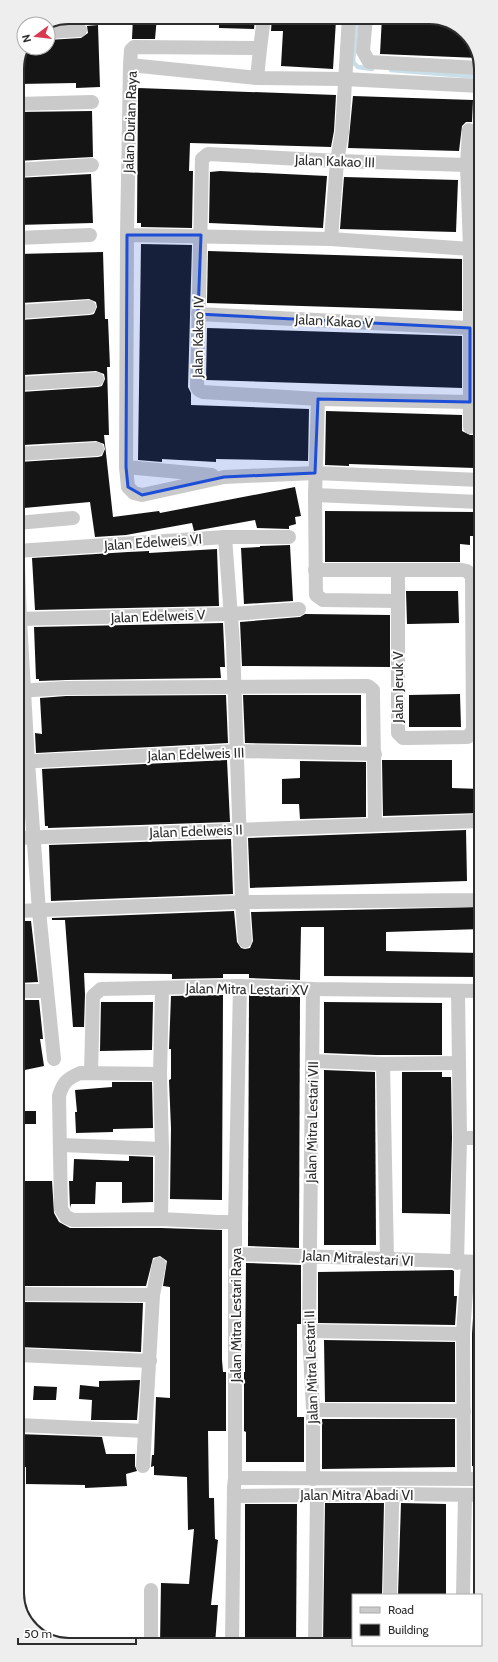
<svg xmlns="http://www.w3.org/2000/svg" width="498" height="1662" viewBox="0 0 498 1662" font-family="Cabin,sans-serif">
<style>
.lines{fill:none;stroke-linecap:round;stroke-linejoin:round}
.stream{stroke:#c8dee8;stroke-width:4.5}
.building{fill:#141414}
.street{stroke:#cacaca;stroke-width:14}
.marked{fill:#1d4ed8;fill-opacity:0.2;stroke:#1d4ed8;stroke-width:3;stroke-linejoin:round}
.labels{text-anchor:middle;stroke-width:4;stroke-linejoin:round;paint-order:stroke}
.street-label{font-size:14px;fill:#2d2d2d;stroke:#fff}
.rim{fill:none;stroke:#2d2d2d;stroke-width:2}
</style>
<rect width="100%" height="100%" fill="#fff"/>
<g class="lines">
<g class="stream">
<polyline points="357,17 353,62 358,67 372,69"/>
<polyline points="391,70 480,77"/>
</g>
</g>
<g class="building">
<polygon points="133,17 157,17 155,39 132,39"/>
<polygon points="219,17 255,17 254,29 219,28"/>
<polygon points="272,17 336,20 333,69 281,66 283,31 271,31"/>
<polygon points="382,17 436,17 463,30 479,58 380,54"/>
<polygon points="98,25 100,87 76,88 76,83 18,84 17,68 26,48 48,48 48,40 81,38 88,33 87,26"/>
<polygon points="138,88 336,95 334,131 331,147 190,143 189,171 193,171 192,228 141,227 141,223 137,223"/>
<polygon points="353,96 473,100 472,122 466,122 462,126 459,151 348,148"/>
<polygon points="92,111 93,157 17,161 17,112"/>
<polygon points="220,171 327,176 323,228 209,223 210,172"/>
<polygon points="91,174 93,223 17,225 17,178"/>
<polygon points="344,177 458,180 456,232 340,229"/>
<polygon points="141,244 192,245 188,387 191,393 191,405 309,409 308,461 216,459 216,462 162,459 162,462 138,460"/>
<polygon points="208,251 462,259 462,311 207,303"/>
<polygon points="103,252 105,319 108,319 110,367 107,367 109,435 104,435 113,517 159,511 160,513 295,487 301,516 295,517 296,524 289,526 289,529 257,528 255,520 194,531 192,523 126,535 95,537 90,502 24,508 19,462 98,457 102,456 105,449 104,444 96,441 23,445 21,392 98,387 102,386 105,379 104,374 96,371 23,375 21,320 90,315 94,314 97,307 96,302 89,299 21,303 21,302 18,302 17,254"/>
<polygon points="207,328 462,336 462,388 206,380"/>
<rect x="478" y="336" width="2" height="53"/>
<polygon points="326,411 462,415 462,431 470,435 474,435 478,431 478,416 480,416 480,458 476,458 475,468 349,464 349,466 325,465"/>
<polygon points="325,511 477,512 477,536 470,536 470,545 460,544 460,562 325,562"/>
<polygon points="290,545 293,601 244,604 241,548 260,547 260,546"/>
<polygon points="217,549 219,606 35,610 32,558 128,552 149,551 149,553"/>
<polygon points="406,591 458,591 459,623 407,624"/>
<polygon points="305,614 390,615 390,667 242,666 240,622 300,617"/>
<polygon points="223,623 225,667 220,667 221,678 66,680 39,681 39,679 36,679 34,627"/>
<polygon points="460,694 461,727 409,727 409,695"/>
<polygon points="226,695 228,743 36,753 35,733 42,734 40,698 66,696"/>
<polygon points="243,695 361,695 361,745 245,743"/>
<polygon points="227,760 230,822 48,828 48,826 45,826 42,769"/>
<polygon points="382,760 452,760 452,788 480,789 480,813 383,816"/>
<polygon points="300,761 366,762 366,817 300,819 299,804 282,804 282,779 300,778"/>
<polygon points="466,830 467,881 250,888 248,838"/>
<polygon points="231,839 233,894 51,901 49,845"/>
<polygon points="481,907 481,929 386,932 386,951 481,953 481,977 324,976 324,927 301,927 300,980 249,978 249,974 223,974 223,978 172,979 172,974 84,973 85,994 84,1027 73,1027 65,920 52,920 52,918 234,911 237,942 241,948 245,949 250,948 253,941 251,912"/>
<polygon points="18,921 31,921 38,982 18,983"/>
<polygon points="223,995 222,1200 170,1199 171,1128 169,1080 171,1079 171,1049 169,1049 171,996"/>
<polygon points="249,995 300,997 299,1248 248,1246"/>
<polygon points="19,1000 39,1000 43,1039 40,1039 44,1066 20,1071 18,1039 18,1013 20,1013"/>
<polygon points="101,1002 153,1002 152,1050 100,1051"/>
<polygon points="324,1002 442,1003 442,1055 376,1055 324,1053"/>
<polygon points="324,1070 375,1072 376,1245 324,1245"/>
<polygon points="402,1072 442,1072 442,1077 451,1077 452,1138 450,1214 402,1213"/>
<polygon points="112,1082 152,1082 153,1128 113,1129 113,1132 76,1133 75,1112 77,1112 75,1090 112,1087"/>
<rect x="18" y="1111" width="18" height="13"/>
<polygon points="129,1156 153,1157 153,1202 122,1203 122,1182 96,1182 95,1204 71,1204 70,1208 69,1181 73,1181 74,1159 129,1161"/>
<polygon points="18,1181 52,1181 54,1213 59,1222 70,1228 161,1228 222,1230 222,1360 223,1372 226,1372 226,1431 208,1431 209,1498 214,1498 215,1539 218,1540 211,1605 218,1605 215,1644 160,1645 161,1583 189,1584 194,1529 188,1530 187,1477 154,1475 154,1466 151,1467 152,1455 154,1455 156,1397 170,1398 170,1287 163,1286 167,1261 160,1256 153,1258 146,1286 18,1286"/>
<polygon points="246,1263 301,1265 301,1324 297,1324 297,1417 304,1417 304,1462 246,1462 246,1432 244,1431 244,1372 245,1372 245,1360"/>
<polygon points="452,1270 454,1271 454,1296 457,1296 455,1325 318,1323 318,1272"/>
<polygon points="476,1270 481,1270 481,1466 472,1466 472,1334"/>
<polygon points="18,1302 143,1303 141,1352 18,1347"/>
<polygon points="324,1340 455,1342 455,1402 325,1402"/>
<polygon points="140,1380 137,1420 91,1420 92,1400 79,1399 80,1385 99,1387 99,1381"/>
<polygon points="34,1386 57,1387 56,1400 33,1400"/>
<polygon points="322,1419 455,1419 455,1467 322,1469"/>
<polygon points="18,1434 102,1437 106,1454 135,1454 135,1466 137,1471 126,1474 127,1486 85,1488 85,1485 26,1484 26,1467 18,1467"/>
<polygon points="325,1503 384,1503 382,1595 353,1595 353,1644 323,1644"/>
<polygon points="401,1503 446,1504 446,1595 398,1595"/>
<polygon points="245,1504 297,1504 296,1644 245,1644"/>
</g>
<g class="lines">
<g class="street">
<polyline points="366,17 363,51 369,62 480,68"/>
<polyline points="48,32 80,30"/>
<polyline points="260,49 264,17"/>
<polyline points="130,65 131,50 134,47 254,48 260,49 257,78"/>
<polyline points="480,86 344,79 257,78 130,65 127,235 126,467 128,487 134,493 142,495 224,477 315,473 480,480"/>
<polyline points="17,104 92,102"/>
<polyline points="469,130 467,165 470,249 480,250"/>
<polyline points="467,165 337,161 208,154 202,159 197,387 199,390 203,392 318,399 470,402"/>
<polyline points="17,170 92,165"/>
<polyline points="127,235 331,239 470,249 470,427"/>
<polyline points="17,238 90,235"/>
<polyline points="331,239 337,161 342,132 349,17"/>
<polyline points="17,312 89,307"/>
<polyline points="198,314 470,328"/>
<polyline points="17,384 97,379"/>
<polyline points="318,399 315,495 316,595 323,600 398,601"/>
<polyline points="17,454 97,449"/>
<polyline points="126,467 212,475"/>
<polyline points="315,495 480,502"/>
<polyline points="17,523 73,518"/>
<polyline points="17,537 20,619 28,762 39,911 54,1059"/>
<polyline points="17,551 225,537 289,537"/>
<polyline points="315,570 462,570 467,571 472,576 473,730 468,737 407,738 403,738 398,733 398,570"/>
<polyline points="17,619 231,614 299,609"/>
<polyline points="17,691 66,688 368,686 373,690 373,697 375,824"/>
<polyline points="17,762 238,751 375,754"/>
<polyline points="18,838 480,821"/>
<polyline points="18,911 242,902 233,644 225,537"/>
<polyline points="245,941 242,902 476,900 481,898"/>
<polyline points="18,991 47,991"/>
<polyline points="458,991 460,1138 481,1138"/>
<polyline points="313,1061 383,1064 458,1063"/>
<polyline points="383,1064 387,1260"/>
<polyline points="91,1073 93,996 101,989 240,986 313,989 481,991"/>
<polyline points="160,1074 162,989"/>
<polyline points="61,1145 162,1149"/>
<path d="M 161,1219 L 162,1149 L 160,1074 L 80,1073 C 67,1079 63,1082 59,1096 L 61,1209 L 66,1217 L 73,1220 L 161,1219 L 218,1222 L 235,1222"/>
<polyline points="236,1254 481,1262"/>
<polyline points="457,1263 460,1138"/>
<polyline points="18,1294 153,1295"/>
<polyline points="309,1331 463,1334"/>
<polyline points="18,1355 150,1361"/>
<polyline points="313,1410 464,1411"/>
<polyline points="18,1425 145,1431"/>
<polyline points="143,1466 153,1295 159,1264"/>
<polyline points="235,1478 481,1479"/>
<polyline points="313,1479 313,1410 309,1331 313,989"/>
<polyline points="464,1479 463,1334 468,1263"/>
<polyline points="234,1496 393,1494 481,1495"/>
<polyline points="390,1595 392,1507 393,1494"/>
<polyline points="463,1595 465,1495"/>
<polyline points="232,1644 234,1487 235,1478 235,1222 240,986"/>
<polyline points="315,1644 317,1495"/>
<polyline points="151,1645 151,1590"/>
</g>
</g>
<path class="marked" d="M 127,235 L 201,235 L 198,314 L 470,328 L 470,402 L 318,399 L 315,473 L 224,477 L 142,495 L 128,487 L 126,467 Z"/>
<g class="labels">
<g class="street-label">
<text transform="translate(130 122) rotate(-88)" y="5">Jalan Durian Raya</text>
<text transform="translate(335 161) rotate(2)" y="5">Jalan Kakao III</text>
<text transform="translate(334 321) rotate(3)" y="5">Jalan Kakao V</text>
<text transform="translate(198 337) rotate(-89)" y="5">Jalan Kakao IV</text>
<text transform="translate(153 542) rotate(-4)" y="5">Jalan Edelweis VI</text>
<text transform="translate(158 616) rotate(-2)" y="5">Jalan Edelweis V</text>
<text transform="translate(398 687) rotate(-90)" y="5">Jalan Jeruk V</text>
<text transform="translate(196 754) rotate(-2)" y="5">Jalan Edelweis III</text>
<text transform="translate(196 831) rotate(-2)" y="5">Jalan Edelweis II</text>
<text transform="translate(247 989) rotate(1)" y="5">Jalan Mitra Lestari XV</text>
<text transform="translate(312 1122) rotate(-89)" y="5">Jalan Mitra Lestari VII</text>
<text transform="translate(358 1258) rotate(3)" y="5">Jalan Mitralestari VI</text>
<text transform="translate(236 1315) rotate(-90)" y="5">Jalan Mitra Lestari Raya</text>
<text transform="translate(311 1367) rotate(-92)" y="5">Jalan Mitra Lestari II</text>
<text x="357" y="1500">Jalan Mitra Abadi VI</text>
</g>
</g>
<path d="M0 0H498V1662H0ZM69 24H429A45 45 0 0 1 474 69V1593A45 45 0 0 1 429 1638H69A45 45 0 0 1 24 1593V69A45 45 0 0 1 69 24Z" fill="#eee" fill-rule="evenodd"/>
<path class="rim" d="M69 24H429A45 45 0 0 1 474 69V1593A45 45 0 0 1 429 1638H69A45 45 0 0 1 24 1593V69A45 45 0 0 1 69 24Z"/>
<rect x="352" y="1594" width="130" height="52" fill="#ffffff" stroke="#ababab"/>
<rect x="360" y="1607" width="20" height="6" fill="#cacaca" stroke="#ababab"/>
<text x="388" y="1614" font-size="12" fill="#2d2d2d">Road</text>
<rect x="360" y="1624" width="20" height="12" fill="#141414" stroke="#ababab"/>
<text x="388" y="1634" font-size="12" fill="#2d2d2d">Building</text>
<g transform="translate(36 36) rotate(255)"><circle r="19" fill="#ffffff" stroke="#ababab"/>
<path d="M0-3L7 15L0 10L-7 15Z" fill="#d9394f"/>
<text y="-6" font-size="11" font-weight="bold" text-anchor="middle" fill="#2d2d2d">N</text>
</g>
<path d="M18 1638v6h118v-6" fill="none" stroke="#2d2d2d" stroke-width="2"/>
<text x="24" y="1638" font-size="12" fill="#2d2d2d" stroke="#ffffff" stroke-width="3" paint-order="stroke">50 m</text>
</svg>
